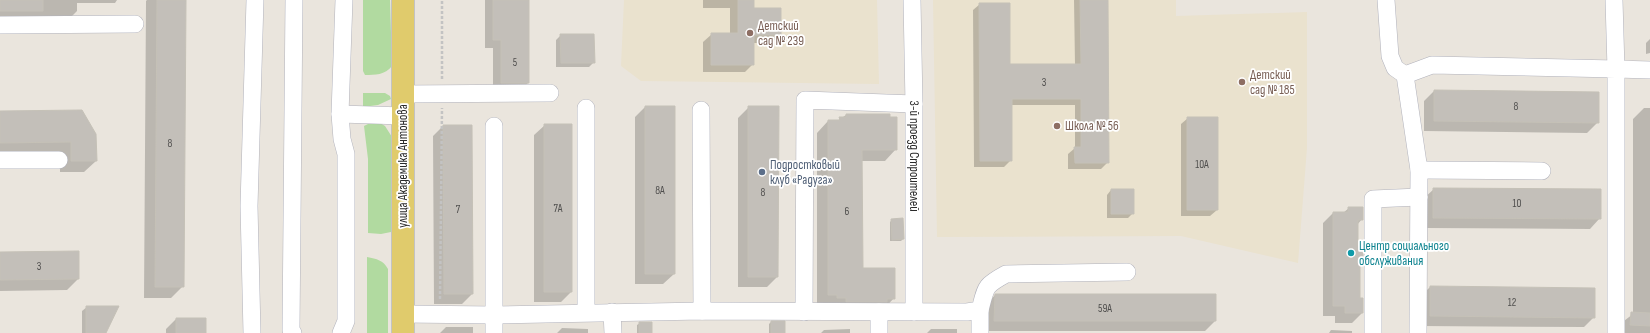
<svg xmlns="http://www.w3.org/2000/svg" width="1650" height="333" font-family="'Sofia Sans Condensed',sans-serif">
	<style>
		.education { fill: #eae2ce }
		.green { fill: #b1daa0 }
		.shadow { fill: #0003 }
		.building { fill: #c3bfb9; stroke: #c5c1b7 }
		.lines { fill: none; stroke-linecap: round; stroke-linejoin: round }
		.minor-casing { stroke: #b1b2bc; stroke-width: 18 }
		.major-casing { stroke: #c3c3c3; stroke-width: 24 }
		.path { stroke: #c3c3c3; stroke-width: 2.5; stroke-dasharray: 3 2; stroke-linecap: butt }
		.minor { stroke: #fff; stroke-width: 17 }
		.major { stroke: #e0cb6c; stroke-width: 22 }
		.education-dot { fill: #8d6e63; stroke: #fff; stroke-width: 1.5 }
		.service-dot { fill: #5c6f8a; stroke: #fff; stroke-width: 1.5 }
		.culture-dot { fill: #0f9aa8; stroke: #fff; stroke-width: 1.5 }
		.labels { text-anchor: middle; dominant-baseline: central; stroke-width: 3.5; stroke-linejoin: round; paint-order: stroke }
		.number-label { font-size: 11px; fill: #504f4e }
		.education-label { font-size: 13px; fill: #785e54; stroke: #fff; text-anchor: start }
		.street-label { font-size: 13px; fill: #2a2a2a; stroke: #fff }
		.service-label { font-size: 13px; fill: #4e5e75; stroke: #fff; text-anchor: start }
		.culture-label { font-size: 13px; fill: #0d838f; stroke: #fff; text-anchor: start }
	</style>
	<rect width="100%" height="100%" fill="#eae5dd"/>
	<path class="education" d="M624 0H877L879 84 641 81 621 66Z
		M933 0H1176V16L1307 12V148L1298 263 1181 236 937 237Z"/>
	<path class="green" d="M363 0H390L392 66C385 75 375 75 365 75L363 71Z
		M363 93H385L390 96 391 99 378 105 363 107Z
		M380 123 385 126 392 137 391 232 381 234 368 233V159L364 126 368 124Z
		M367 257C377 259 383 260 388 269V333H367Z"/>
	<path class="shadow" d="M0 0H117L115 3H77V11L67 21H0Z
		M147 0H185L183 286 171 298H144L146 1Z
		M485 0H528V83L520 91H493V48H485Z
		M703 0H753V9L780 35 771 43H753V64L745 72H703V42L712 34H730V8H703Z
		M1074 0H1107L1108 162 1101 169H1068V154L1075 148V105H1011V160L1004 167H974L973 10 980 4 1009 65H1075Z
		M561 35 594 62 589 67H556V40Z
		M1650 39V53L1646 54V43Z
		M1434 91 1598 122 1587 133 1424 131V101Z
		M645 107 674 274 663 284H635V117Z
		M749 107 777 277 767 287H738V118Z
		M1644 108H1650V333H1620V324L1633 314V119Z
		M82 111 96 161 84 172H60V153L0 154V112Z
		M846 115 896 149 885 161H861L862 269 894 298 883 310 817 306V133L828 121H837Z
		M1188 118 1217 210 1210 216H1181V124Z
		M545 125H571V292L561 302H534V135Z
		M443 126 472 294 462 304H434L433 136Z
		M1434 189 1600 218 1590 229 1424 228 1423 199Z
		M1111 190 1133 213 1128 218H1107V195Z
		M1349 208 1362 219 1357 225V247L1362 260 1359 263V299L1362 313 1352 323H1335V316H1323V223L1333 213H1343Z
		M892 220 903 239 901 241H890V222Z
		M0 253 78 279 67 290 0 291Z
		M1430 287 1594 317 1584 327 1420 326V297Z
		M995 295 1215 321 1205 331H984L985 306Z
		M87 307 105 333H82V311Z
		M176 319 205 333H166V329Z
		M771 322 784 333H769V324Z
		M640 323 651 333H637V325Z
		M446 327H473V333H440Z
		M562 328 588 329V333H557Z
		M850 329V333H821L824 330Z
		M931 329H957V333H927Z
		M1331 330 1352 331V333H1329Z"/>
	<path class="building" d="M0 0H43V11H0Z
		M157 0H186L184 287H155Z
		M493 0H529V83H501V40H493Z
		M738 0H754V8H781V35H754V65H711V33H738Z
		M1080 0H1108L1109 163H1075L1074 147H1081V99H1012V161H980L979 3H1010V64H1081Z
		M560 34H594L595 63H561Z
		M1434 90 1599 92V123L1434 121Z
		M645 106H675V274H645Z
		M748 106H779L778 277H748Z
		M82 110 96 134 97 161H71V142L0 143V111Z
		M846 114H890V117H897V150H862L863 268H895V299H887V302H846V298H837V295H828V120H840L839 117H846Z
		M1187 117H1218V210H1187Z
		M544 124H572V292H544Z
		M443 125H472L473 294H444Z
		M1433 188 1601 189V219L1433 218Z
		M1111 189H1134V214H1111Z
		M1348 207H1363V220H1358V246H1363V260H1360V298H1363V313H1345V306H1333V212H1348Z
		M903 218 904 239 892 240 891 219Z
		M79 251V279L0 280V252Z
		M1430 286 1595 288V318L1430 316Z
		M995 294H1216V321H994Z
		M86 306H119L106 333H86Z
		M1631 312 1650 313V326L1630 325Z
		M176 318H206V333H176Z
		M771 321H785V333H771Z
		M639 322H652V333H639Z"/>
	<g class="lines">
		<g class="minor-casing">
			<g id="minor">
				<path id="s1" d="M912 0 914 104V312"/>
				<path d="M1386 0 1390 56 1395 68 1405 75"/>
				<path d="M1614 0 1616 69 1650 70"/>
				<path d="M0 25 135 24"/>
				<path d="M403 94 550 93"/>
				<path d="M586 108V312"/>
				<path d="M701 110 702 311"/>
				<path d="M340 114 403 116"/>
				<path d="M0 160H59"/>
				<path d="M1419 170 1542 171"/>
				<path d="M980 310V333"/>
				<path d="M612 312 613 333"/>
				<path d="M804 312 805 100 914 104"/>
				<path d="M879 312V333"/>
				<path d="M403 314 494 315 702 311 967 312 980 310C986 287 984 286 1006 274L1127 272"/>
				<path d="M252 333 249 206 255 0"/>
				<path d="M293 333 291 330 294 0"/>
				<path d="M341 333 346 321V154L342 139 340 114 344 0"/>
				<path d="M494 333V126"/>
				<path d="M1373 333V199L1419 197"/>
				<path d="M1418 333 1419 170 1405 75 1432 65 1616 69V333"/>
			</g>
		</g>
		<g class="major-casing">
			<path id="major" d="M403 333V0"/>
		</g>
		<path class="path" d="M442 79V0
			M440 299 442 108"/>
		<use href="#minor" class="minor"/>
		<use href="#major" class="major"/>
	</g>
	<g class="education-dot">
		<circle cx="750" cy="33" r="4"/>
		<circle cx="1242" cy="82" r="4"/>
		<circle cx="1057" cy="126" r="4"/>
	</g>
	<circle class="service-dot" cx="762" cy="172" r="4"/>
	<circle class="culture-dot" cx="1351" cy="253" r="4"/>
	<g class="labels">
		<g class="number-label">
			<text x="515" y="62">5</text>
			<text x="1044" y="82">3</text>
			<text x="1516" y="106">8</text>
			<text x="170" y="143">8</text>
			<text x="1202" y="164">10А</text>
			<text x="660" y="190">8А</text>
			<text x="763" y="192">8</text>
			<text x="1517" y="203">10</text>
			<text x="558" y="208">7А</text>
			<text x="458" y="209">7</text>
			<text x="847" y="211">6</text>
			<text x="39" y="266">3</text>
			<text x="1512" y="302">12</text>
			<text x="1105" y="308">59А</text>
		</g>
		<g class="education-label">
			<text x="758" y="26">Детский<tspan x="758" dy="15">сад № 239</tspan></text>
			<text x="1250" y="75">Детский<tspan x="1250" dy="15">сад № 185</tspan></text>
			<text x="1065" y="126">Школа № 56</text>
		</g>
		<g class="street-label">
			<text stroke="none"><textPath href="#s1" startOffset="156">3-й проезд Строителей</textPath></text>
			<text transform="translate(403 166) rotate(-90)">улица Академика Антонова</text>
		</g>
		<g class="service-label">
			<text x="770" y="165">Подростковый<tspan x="770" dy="15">клуб «Радуга»</tspan></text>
		</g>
		<g class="culture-label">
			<text x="1359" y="246">Центр социального<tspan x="1359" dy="15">обслуживания</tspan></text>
		</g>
	</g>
</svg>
